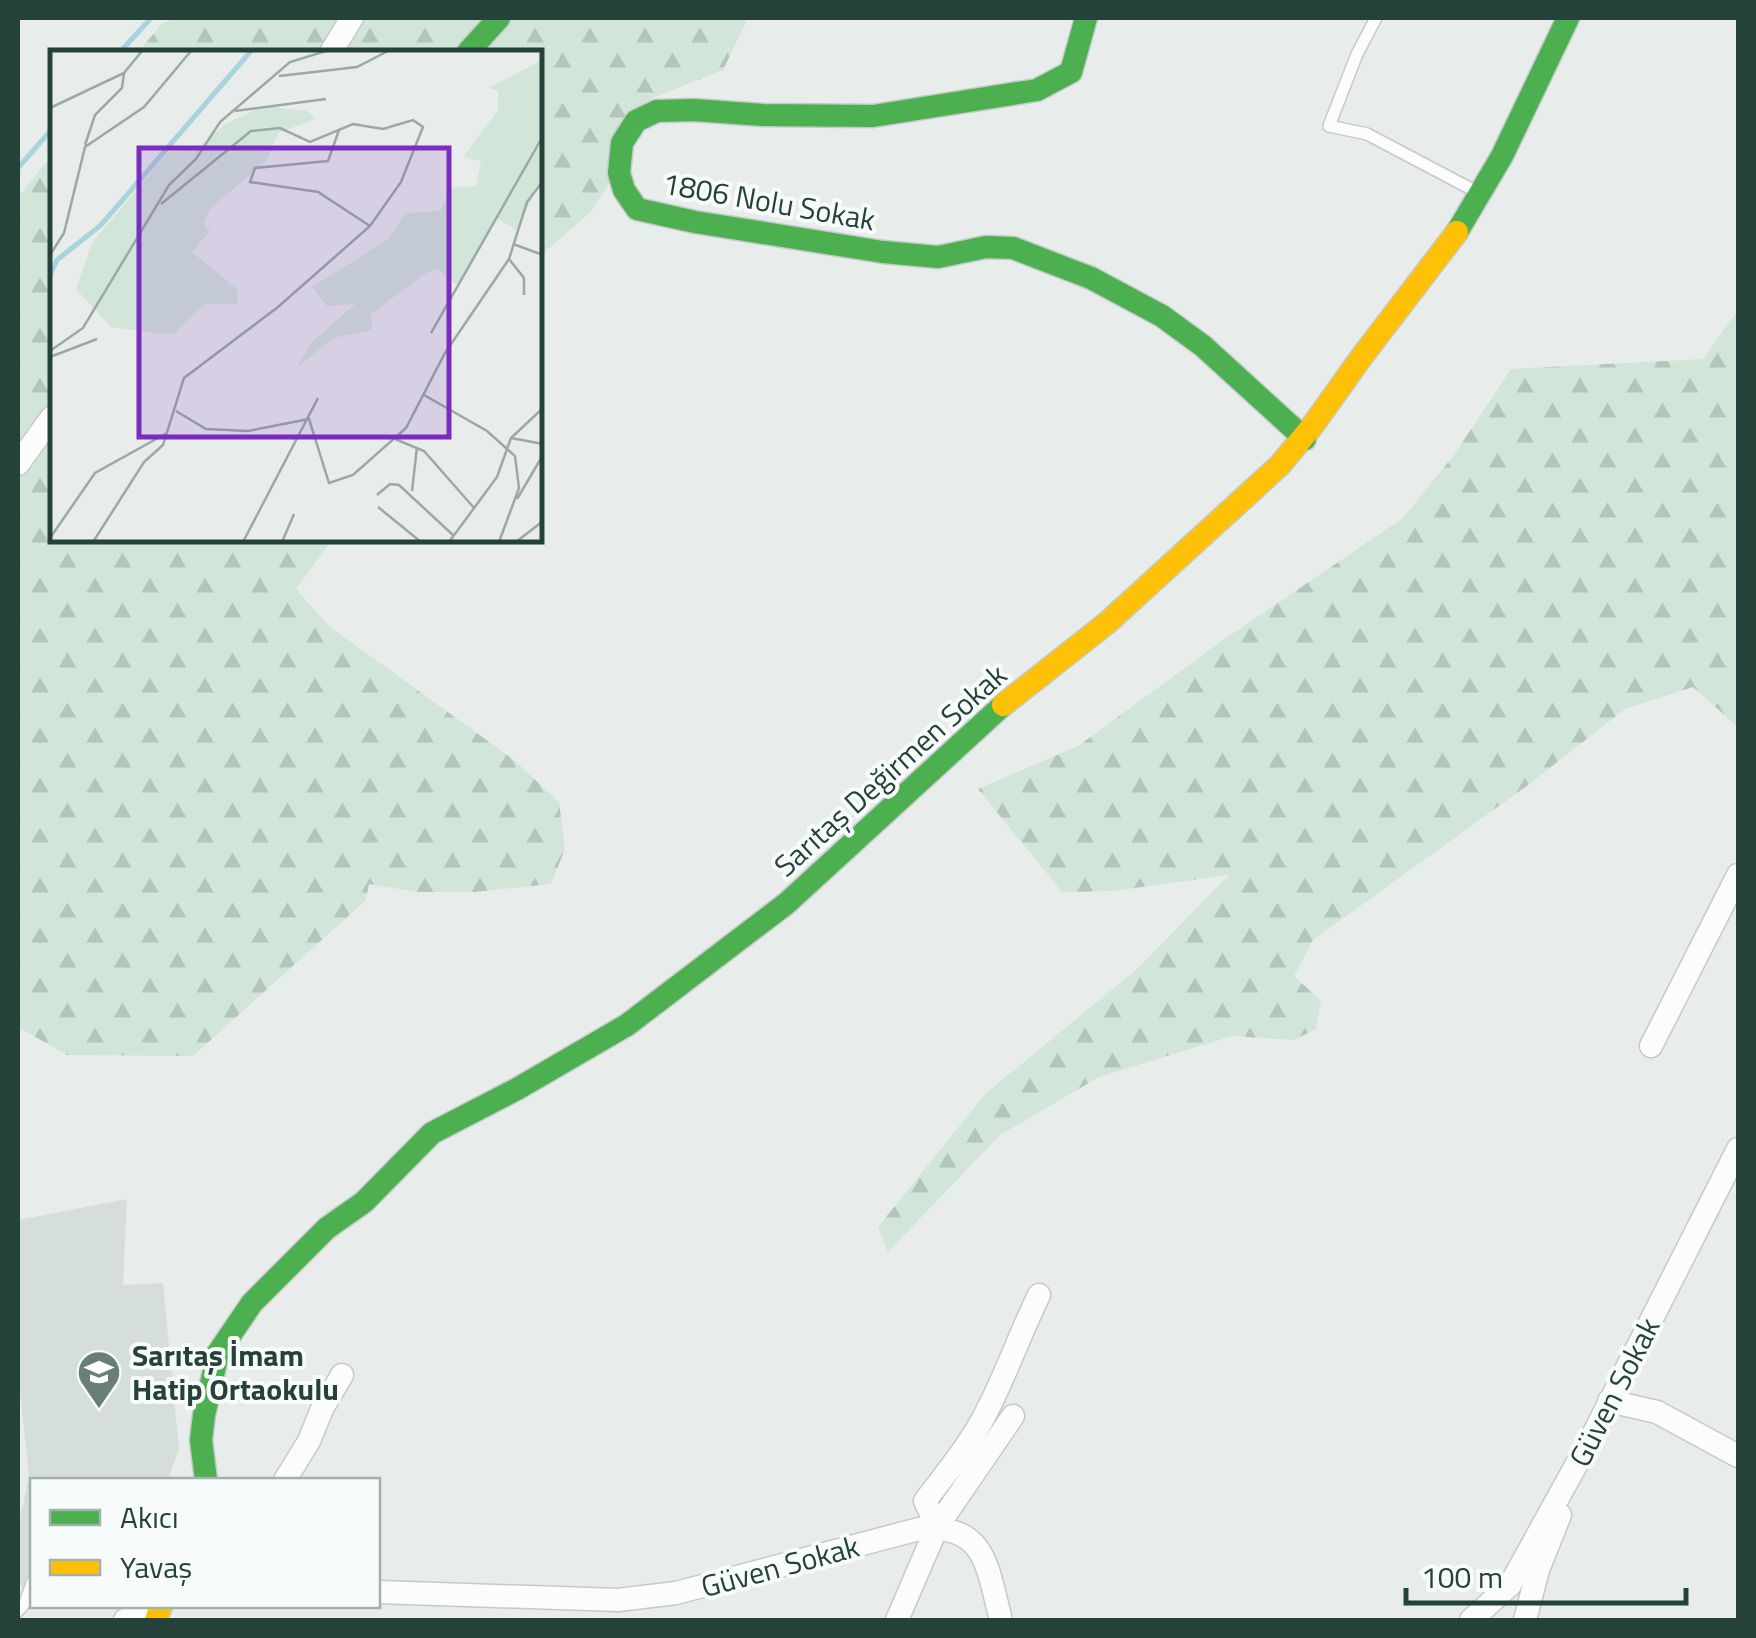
<svg xmlns="http://www.w3.org/2000/svg" width="1756" height="1638" font-family="'Titillium Web',sans-serif">
	<style>
		.built { fill: #d6dedb }
		.forest { fill: url(#forest-firs) }
		.lines { fill: none; stroke-linecap: round; stroke-linejoin: round }
		.stream { stroke: #a9d4db; stroke-width: 5 }
		.lane-casing { stroke: #c5cac8; stroke-width: 14 }
		.street-casing { stroke: #c5cac8; stroke-width: 25 }
		.fast-casing { stroke: #c3cbc8; stroke-width: 25 }
		.slow-casing { stroke: #c3cbc8; stroke-width: 25 }
		.lane { stroke: #fcfcfc; stroke-width: 11 }
		.street { stroke: #fcfcfc; stroke-width: 22 }
		.fast { stroke: #4caf50; stroke-width: 22 }
		.slow { stroke: #ffc107; stroke-width: 22 }
		.labels { text-anchor: middle; dominant-baseline: central; stroke-width: 8; stroke-linejoin: round; paint-order: stroke }
		.street-label { font-size: 30px; fill: #24423a; stroke: #f7fbf9 }
		.poi-label { font-size: 30px; font-weight: bold; fill: #24423a; stroke: #f7fbf9; text-anchor: start }
		.inset-river { fill: none; stroke: #a9d4db; stroke-width: 5 }
		.inset-road { fill: none; stroke: #9aa9a4; stroke-width: 2.5 }
		.view { fill: #7b2cbf; fill-opacity: 0.15; stroke: #7b2cbf; stroke-width: 5 }
		.inset-edge { fill: none; stroke: #24423a; stroke-width: 5 }
	</style>
	<defs>
		<pattern id="forest-firs" width="22" height="20" patternUnits="userSpaceOnUse" patternTransform="scale(2.5)"><rect width="22" height="20" fill="#d1e6d8"/><path d="M5 1l3.5 6h-7zM16 11l3.5 6h-7z" fill="#b3c6ba"/></pattern>
	</defs>
	<rect width="100%" height="100%" fill="#e8edeb"/>
	<path class="built" d="M127 1199 123 1285 163 1283 179 1449 168 1480H32V1589L18 1586V1527L29 1477 18 1371V1220Z"/>
	<path class="forest" d="M174 18H748L723 70 652 98 623 160 592 211 540 256V52H138L161 25Z
		M52 155V540H332L296 589 329 626 514 760 559 802 565 849 551 884 474 892H418L369 884 366 900 193 1056 67 1055 18 1027V197Z
		M1738 310V727L1693 687 1625 709 1528 785 1313 940 1294 976 1321 1001 1316 1029 1294 1040 1232 1036 1099 1077 1000 1135 888 1252 878 1227 985 1094 1137 969 1229 875 1113 891 1062 892 978 789 1078 746 1223 640 1403 518 1454 455 1511 369 1703 359Z"/>
	<g class="lines">
		<path class="stream" d="M120 52 151 18
			M18 168 52 129"/>
		<g class="lane-casing">
			<path id="lane" d="M1376 18 1357 54 1329 126 1367 134 1477 192
				M18 1611 25 1603 32 1583"/>
		</g>
		<g class="street-casing">
			<path id="street" d="M331 52 352 18
				M18 464 52 417
				M1651 1046 1738 875
				M1609 1401 1657 1412 1738 1456
				M285 1480 309 1441 322 1409 342 1375
				M937 1527 925 1501C944 1476 964 1452 980 1424 1003 1383 1018 1338 1039 1295
				M378 1592 618 1600 676 1593 919 1529C987 1523 987 1568 1001 1620
				M125 1620 158 1613
				M897 1620 937 1527 1013 1416
				M1471 1620 1510 1585 1596 1429 1738 1149
				M1525 1620 1538 1570 1560 1515"/>
		</g>
		<g class="fast-casing">
			<path id="fast" d="M1086 18 1071 72 1037 90 873 116 763 115 694 110 657 111 636 121 622 143 619 173 624 190 637 209 695 222 883 252 938 257 986 247 1013 248 1091 278 1162 316 1203 346 1305 439
				M468 52 499 18
				M1457 232 1502 156 1568 18
				M206 1480 201 1440 204 1415 218 1353 252 1303 327 1228 364 1202 432 1133 517 1089 627 1025 787 903 1003 705"/>
		</g>
		<g class="slow-casing">
			<path id="slow" d="M1003 705 1107 623 1280 465 1313 425 1363 355 1457 232
				M156 1620 161 1606"/>
		</g>
		<use href="#lane" class="lane"/>
		<use href="#street" class="street"/>
		<use href="#fast" class="fast"/>
		<use href="#slow" class="slow"/>
	</g>
	<defs>
		<g id="school-pin" transform="scale(2.25)"><path d="M0 17L-7.5 6A9.5 9.5 0 1 1 7.5 6Z" fill="#697e78" stroke="#f7fbf9"/><path d="M0-5L7-2L0 1L-7-2ZM-4 1L0 2.5L4 1V4Q0 6-4 4Z" fill="#fff"/></g>
	</defs>
	<g fill-rule="evenodd">
		<use href="#school-pin" x="99" y="1372"/>
	</g>
	<g class="labels">
		<g class="street-label">
			<text transform="translate(769 201) rotate(10)">1806 Nolu Sokak</text>
			<text transform="translate(890 770) rotate(-42)">Sarıtaş Değirmen Sokak</text>
			<text transform="translate(1614 1392) rotate(-63)">Güven Sokak</text>
			<text transform="translate(780 1566) rotate(-15)">Güven Sokak</text>
		</g>
		<g class="poi-label">
			<text x="132" y="1355">Sarıtaş İmam<tspan x="132" dy="34">Hatip Ortaokulu</tspan></text>
		</g>
	</g>
	<g transform="translate(50 50)">
		<rect width="492" height="492" fill="#e8edeb"/>
		<path d="M492 10V130L466 180 447 168 407 236 388 219 376 223 321 264 322 280 283 288 246 319 263 291 305 254 277 256 262 237 337 190 356 163 390 161 400 138 426 136 431 111 413 107 448 60V41L439 38ZM214 56 257 61 266 69 228 83 217 110 159 160 154 175 160 181 142 202 188 240 187 254H155L123 285 61 277 26 239 42 193 118 102 145 100 177 73Z" fill="#d1e6d8"/>
		<path class="inset-river" d="M0 225 7 210 51 175 201 1"/>
		<path class="inset-road" d="M229 26 307 17 338 1M0 58 74 23 92 1M185 61 276 49M289 80 278 111 205 118 200 132 268 142 320 176M35 95 45 65 72 38 74 23M463 194 493 205M0 205 14 183 35 97 94 57 141 1M459 209 474 228V245M381 283 493 86M0 301 33 278 119 135 146 109 170 72 240 12 276 1M0 307 47 289M374 345 437 381 465 406 469 438 449 492M126 361 156 379 198 381 259 369 279 433 303 425 356 378 395 303 459 209 477 152 493 131M461 388 493 394M345 389 374 401 425 459M362 441 367 397M327 445 340 434 349 435 404 486M467 449 493 405M328 457 371 492M0 488 45 423 117 383M43 492 94 412 113 395 134 328 228 257 320 176 351 132 373 77 363 70 333 79 303 74 260 92 230 78 201 81 111 154M193 492 268 348M232 492 244 464M399 492 447 427 461 388 493 358M466 492 493 471"/>
		<path class="view" d="M89 98H399V387H89Z"/>
		<rect width="492" height="492" class="inset-edge"/>
	</g>
	<rect width="1756" height="1638" fill="none" stroke="#24423a" stroke-width="40"/>
	<rect x="30" y="1478" width="350" height="130" fill="#f7fbf9" stroke="#a3b1ad" stroke-width="2.5"/>
	<rect x="50" y="1510" width="50" height="15" fill="#4caf50" stroke="#a3b1ad" stroke-width="2.5"/>
	<text x="120" y="1528" font-size="30" fill="#24423a">Akıcı</text>
	<rect x="50" y="1560" width="50" height="15" fill="#ffc107" stroke="#a3b1ad" stroke-width="2.5"/>
	<text x="120" y="1578" font-size="30" fill="#24423a">Yavaş</text>
	<path d="M1406 1588v15h280v-15" fill="none" stroke="#24423a" stroke-width="5"/>
	<text x="1421" y="1588" font-size="30" fill="#24423a" stroke="#f7fbf9" stroke-width="8" paint-order="stroke">100 m</text>
</svg>
